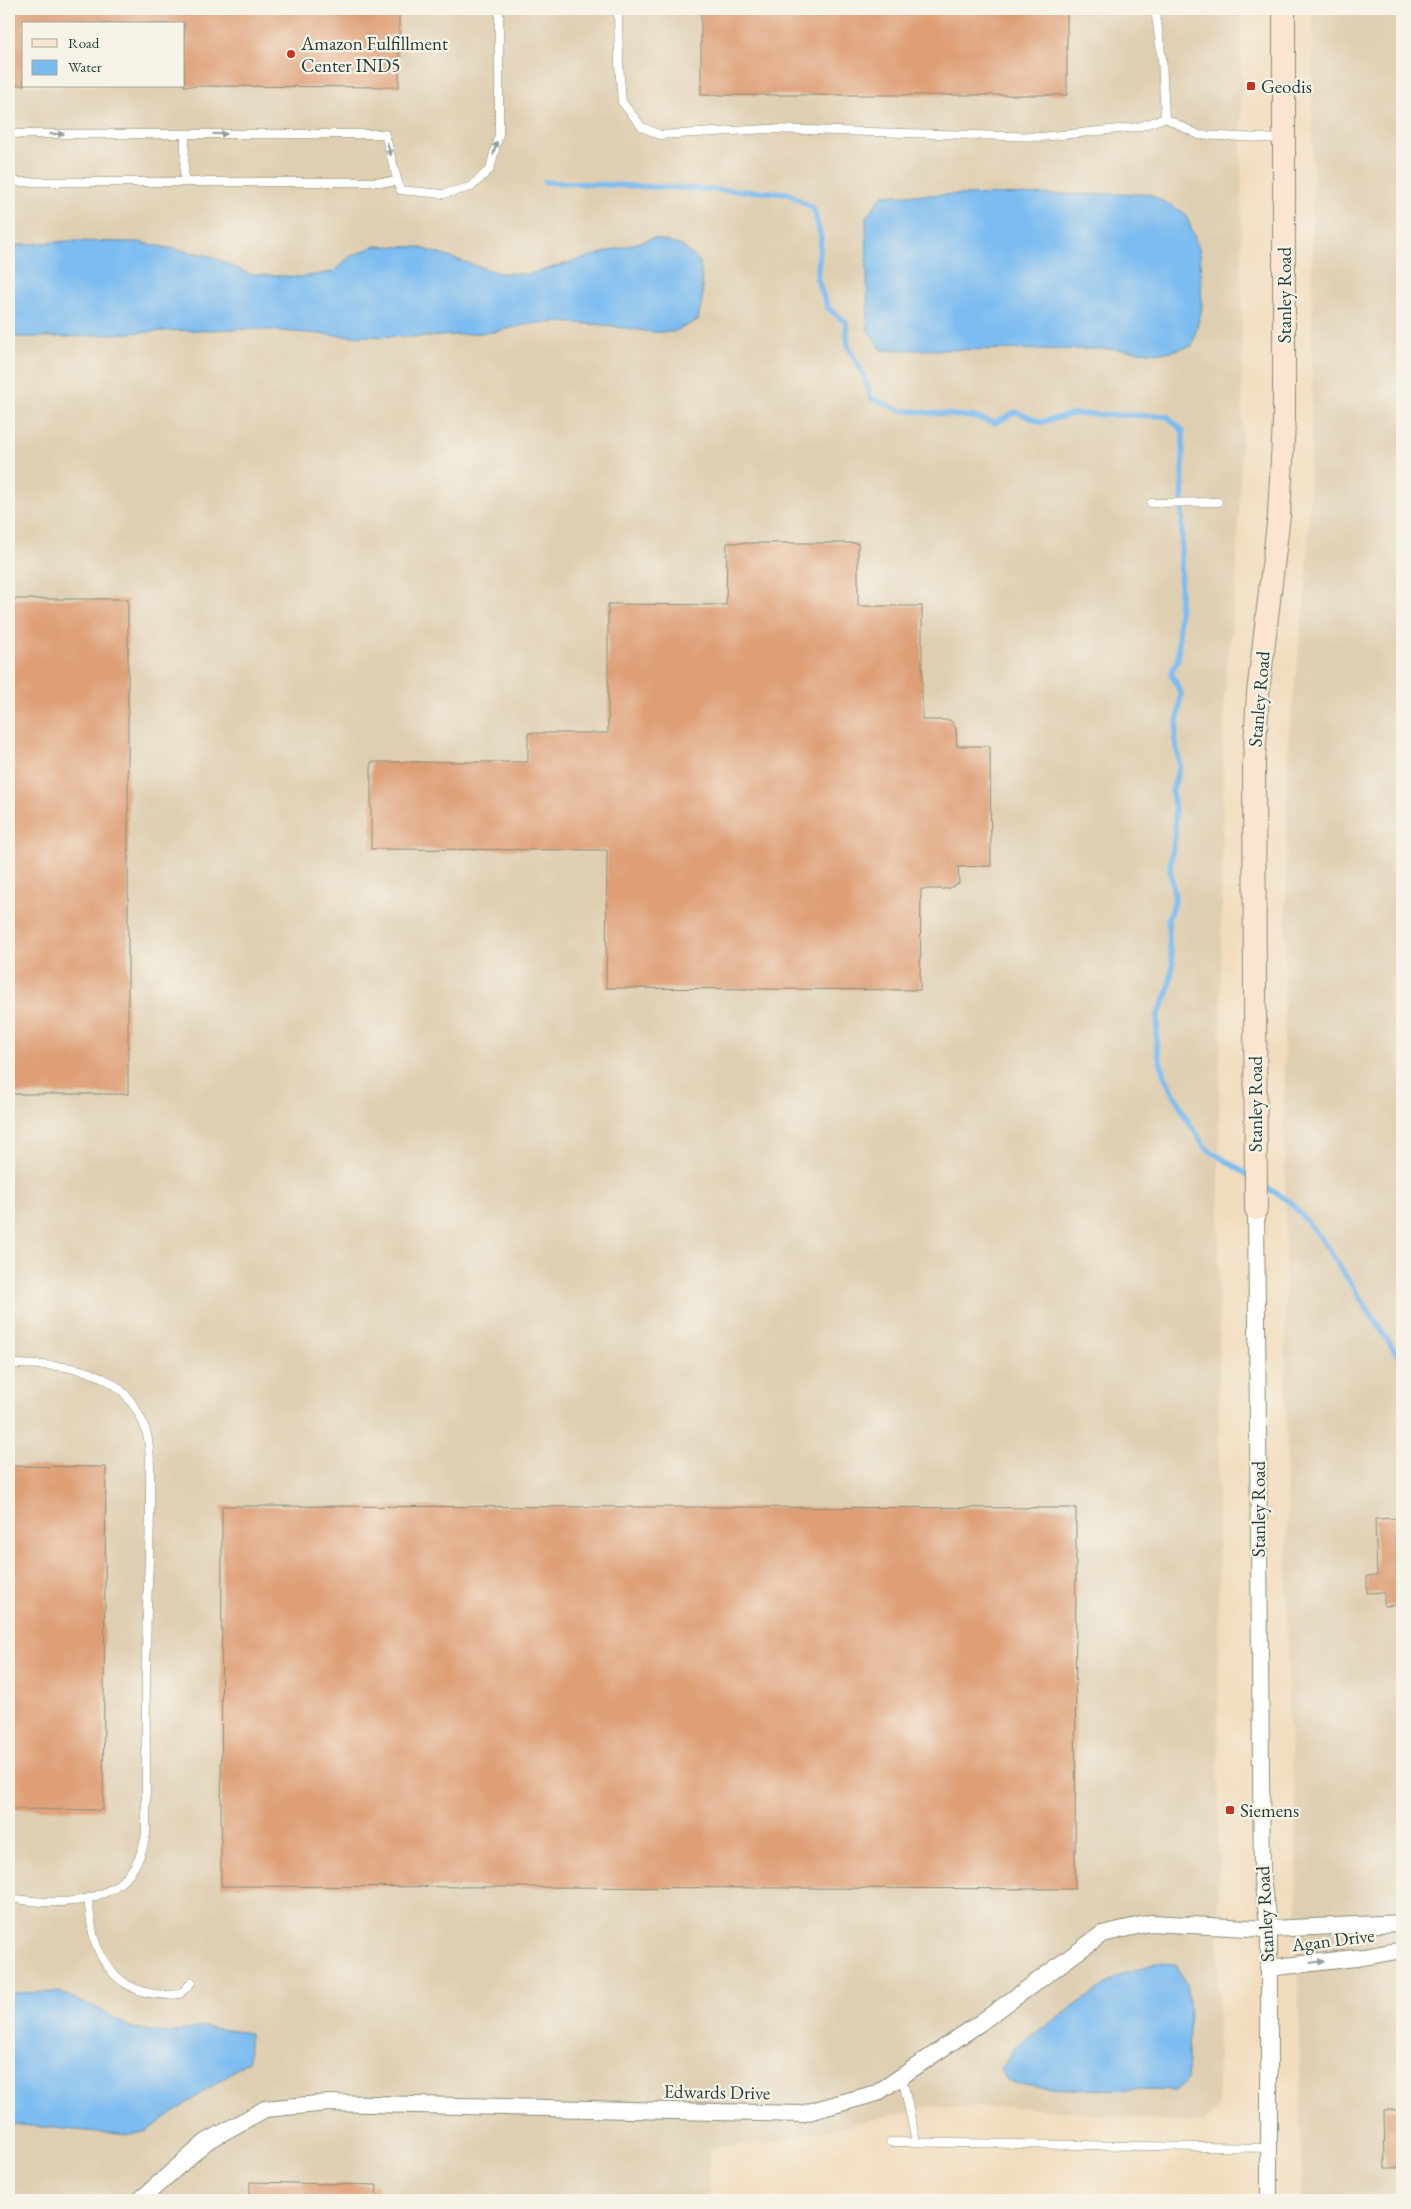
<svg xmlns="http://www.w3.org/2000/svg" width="1411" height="2209" font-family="'EB Garamond',serif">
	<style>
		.built { fill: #dfcfb2; fill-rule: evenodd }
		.water { fill: #7bbcf0; stroke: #4d7c92 }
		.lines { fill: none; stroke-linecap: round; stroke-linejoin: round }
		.stream { stroke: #7bbcf0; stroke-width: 5.5 }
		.building { fill: #de9f76 }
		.lane-casing { stroke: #888d78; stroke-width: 9 }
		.street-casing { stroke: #888d78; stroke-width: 18 }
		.secondary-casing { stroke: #888d78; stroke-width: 24 }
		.lane { stroke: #fff; stroke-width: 8 }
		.street { stroke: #fff; stroke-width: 16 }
		.secondary { stroke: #fce5d0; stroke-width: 22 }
		.oneway { fill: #8f9e9a }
		.poi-dot { fill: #c8321e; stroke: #f7f3e8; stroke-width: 2 }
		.labels { text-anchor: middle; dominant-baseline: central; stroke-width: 4.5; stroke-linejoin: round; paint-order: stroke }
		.poi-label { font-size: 19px; fill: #1f3d34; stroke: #f7f3e8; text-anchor: start }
		.street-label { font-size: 19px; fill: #1f3d34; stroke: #f7f3e8 }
	</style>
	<rect width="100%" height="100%" fill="#f7f3e8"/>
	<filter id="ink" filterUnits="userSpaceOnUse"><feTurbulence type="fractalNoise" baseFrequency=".02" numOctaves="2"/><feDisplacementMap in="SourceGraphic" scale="10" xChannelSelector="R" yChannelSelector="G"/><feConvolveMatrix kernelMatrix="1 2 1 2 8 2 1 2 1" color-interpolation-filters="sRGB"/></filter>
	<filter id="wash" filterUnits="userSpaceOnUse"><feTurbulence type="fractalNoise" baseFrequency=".0096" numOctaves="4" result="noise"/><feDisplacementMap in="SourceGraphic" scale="20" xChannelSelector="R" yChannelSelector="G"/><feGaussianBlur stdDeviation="1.12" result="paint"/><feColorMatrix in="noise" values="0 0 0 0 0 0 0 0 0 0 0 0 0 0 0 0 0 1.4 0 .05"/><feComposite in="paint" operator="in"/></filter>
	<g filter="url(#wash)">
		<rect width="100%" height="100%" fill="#f1ddbd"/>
		<path class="built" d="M9 9H1241L1242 431 1236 587 1224 698 1219 1159 1218 2107 1204 2124 1015 2107H929L778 2141 710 2148 708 2200H9ZM24 24H184V86H24Z
			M1313 9H1402V2200H1302L1295 1795 1288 1710 1284 1020 1288 744 1307 576 1312 398Z"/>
		<path class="water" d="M1149 194 1185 213 1200 251 1202 308 1192 346 1162 353 1115 349 882 350 868 331 866 217 883 195Z
			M654 238 682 246 700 262 703 295 698 320 673 332H651L605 325 559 322 529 324 494 332 426 337 346 336 254 329 162 331 66 337H9V246L69 241 138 242 210 256 250 274 300 277 333 272 349 257 375 246 418 247 499 273 530 274Z
			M1157 1963 1175 1964 1186 1983 1190 2009 1187 2080 1176 2090C1120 2087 1064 2094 1008 2082L1000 2069 1016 2046 1122 1974Z
			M59 1992 97 2008 132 2028 166 2033 205 2027 250 2033 248 2061 147 2131 131 2135 9 2124V1993Z"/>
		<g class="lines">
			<path class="stream" d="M545 182 788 193 814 209 821 238 817 279 828 308 846 322 848 346 864 376 871 398 901 410 973 417 995 423 1016 412 1041 422 1073 414 1167 416 1183 431 1182 529 1178 659 1171 673 1181 694 1175 740 1180 765 1172 792 1175 810V835L1170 867 1175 900 1168 919 1169 944 1173 965 1168 992 1158 1015 1156 1045 1164 1075 1189 1123 1206 1148 1251 1177
				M1261 1184 1290 1202 1321 1238 1402 1362"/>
		</g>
		<g id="blocks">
			<path class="building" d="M9 9H399V87L184 86V24H24V85H9Z
				M701 9H1067V95H701Z
				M727 543H858V606H922V720H950L956 728 957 746H990L991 866 958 867 959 883 948 889H921L920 990 606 988 607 850 371 849V762H528V733H608V604L726 605Z
				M9 599H128V1094H9Z
				M9 1466 106 1467 103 1810 9 1809Z
				M222 1506 1076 1508 1075 1889 221 1886Z
				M1402 1518V1605L1384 1606V1592L1367 1593V1576L1377 1575 1375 1519Z
				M1384 2110H1402V2168H1385Z
				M250 2182 377 2185 376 2200H250Z"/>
		</g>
	</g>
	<g filter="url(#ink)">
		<use href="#blocks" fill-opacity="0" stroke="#888d78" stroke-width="1"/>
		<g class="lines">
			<g class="lane-casing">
				<path id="lane" d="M618 9 619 64 622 102 642 127 660 135 769 129 1041 137 1138 127 1165 118
					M1155 9 1162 59 1165 118
					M1165 118 1199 135 1281 139
					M9 134H385L400 190 443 194 471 187 490 169 499 134V9
					M184 181 185 134
					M9 182H398
					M1151 503 1218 502
					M9 1364C47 1365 94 1363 124 1393 134 1404 146 1424 148 1440 151 1457 150 1475 150 1493 150 1531 149 1569 147 1607 145 1682 146 1758 146 1834 134 1905 68 1908 9 1898
					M88 1899C90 1912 91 1928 95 1941 108 1981 139 1999 180 1994L192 1982
					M902 2076 916 2142
					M890 2142 1269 2148"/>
			</g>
			<g class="street-casing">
				<path id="street" d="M1256 1209 1262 1879 1269 1929V2200
					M1268 1968 1364 1957 1402 1950
					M140 2200 206 2142 265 2109 328 2103 801 2114 877 2093 980 2023 1102 1934 1150 1923 1269 1929 1402 1923"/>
			</g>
			<g class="secondary-casing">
				<path id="secondary" d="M1256 1209 1254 763 1258 693 1279 515 1284 422V9"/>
			</g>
			<use href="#lane" class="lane"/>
			<use href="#street" class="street"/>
			<use href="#secondary" class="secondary"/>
		</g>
		<defs><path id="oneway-solid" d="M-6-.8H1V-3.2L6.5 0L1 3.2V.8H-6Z" transform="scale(1.25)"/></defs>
		<g class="oneway">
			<use href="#oneway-solid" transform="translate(57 134)"/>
			<use href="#oneway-solid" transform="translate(220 134)"/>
			<use href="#oneway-solid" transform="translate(495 148) rotate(-75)"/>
			<use href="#oneway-solid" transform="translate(389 149) rotate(74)"/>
			<use href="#oneway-solid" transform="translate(1317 1962) rotate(-7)"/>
		</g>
	</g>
	<g class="poi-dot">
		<circle cx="291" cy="54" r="5"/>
		<rect x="1246" y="81" width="10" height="10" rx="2.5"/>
		<rect x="1225" y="1805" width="10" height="10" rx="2.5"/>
	</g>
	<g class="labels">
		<g class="poi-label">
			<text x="301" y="43">Amazon Fulfillment<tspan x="301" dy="22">Center IND5</tspan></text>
			<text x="1261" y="86">Geodis</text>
			<text x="1240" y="1810">Siemens</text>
		</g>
		<g class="street-label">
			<text transform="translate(1284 295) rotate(-90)">Stanley Road</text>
			<text transform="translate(1259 699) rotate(-85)">Stanley Road</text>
			<text transform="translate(1255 1104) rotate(-90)">Stanley Road</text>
			<text transform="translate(1258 1509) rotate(-90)">Stanley Road</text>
			<text transform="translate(1265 1914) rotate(-93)">Stanley Road</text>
			<text transform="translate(1333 1940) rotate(-7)">Agan Drive</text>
			<text transform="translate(717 2092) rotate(1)">Edwards Drive</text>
		</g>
	</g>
	<rect width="1411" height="2209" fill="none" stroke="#f7f3e8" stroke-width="30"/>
	<rect x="22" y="22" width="162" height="65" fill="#f7f3e8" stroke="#a1aaa0"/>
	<rect x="32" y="39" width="25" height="8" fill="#fce5d0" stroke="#a1aaa0"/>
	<text x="68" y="48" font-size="15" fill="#1f3d34">Road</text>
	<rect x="32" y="60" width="25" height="15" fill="#7bbcf0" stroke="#a1aaa0"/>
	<text x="68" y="72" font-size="15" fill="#1f3d34">Water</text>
</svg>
